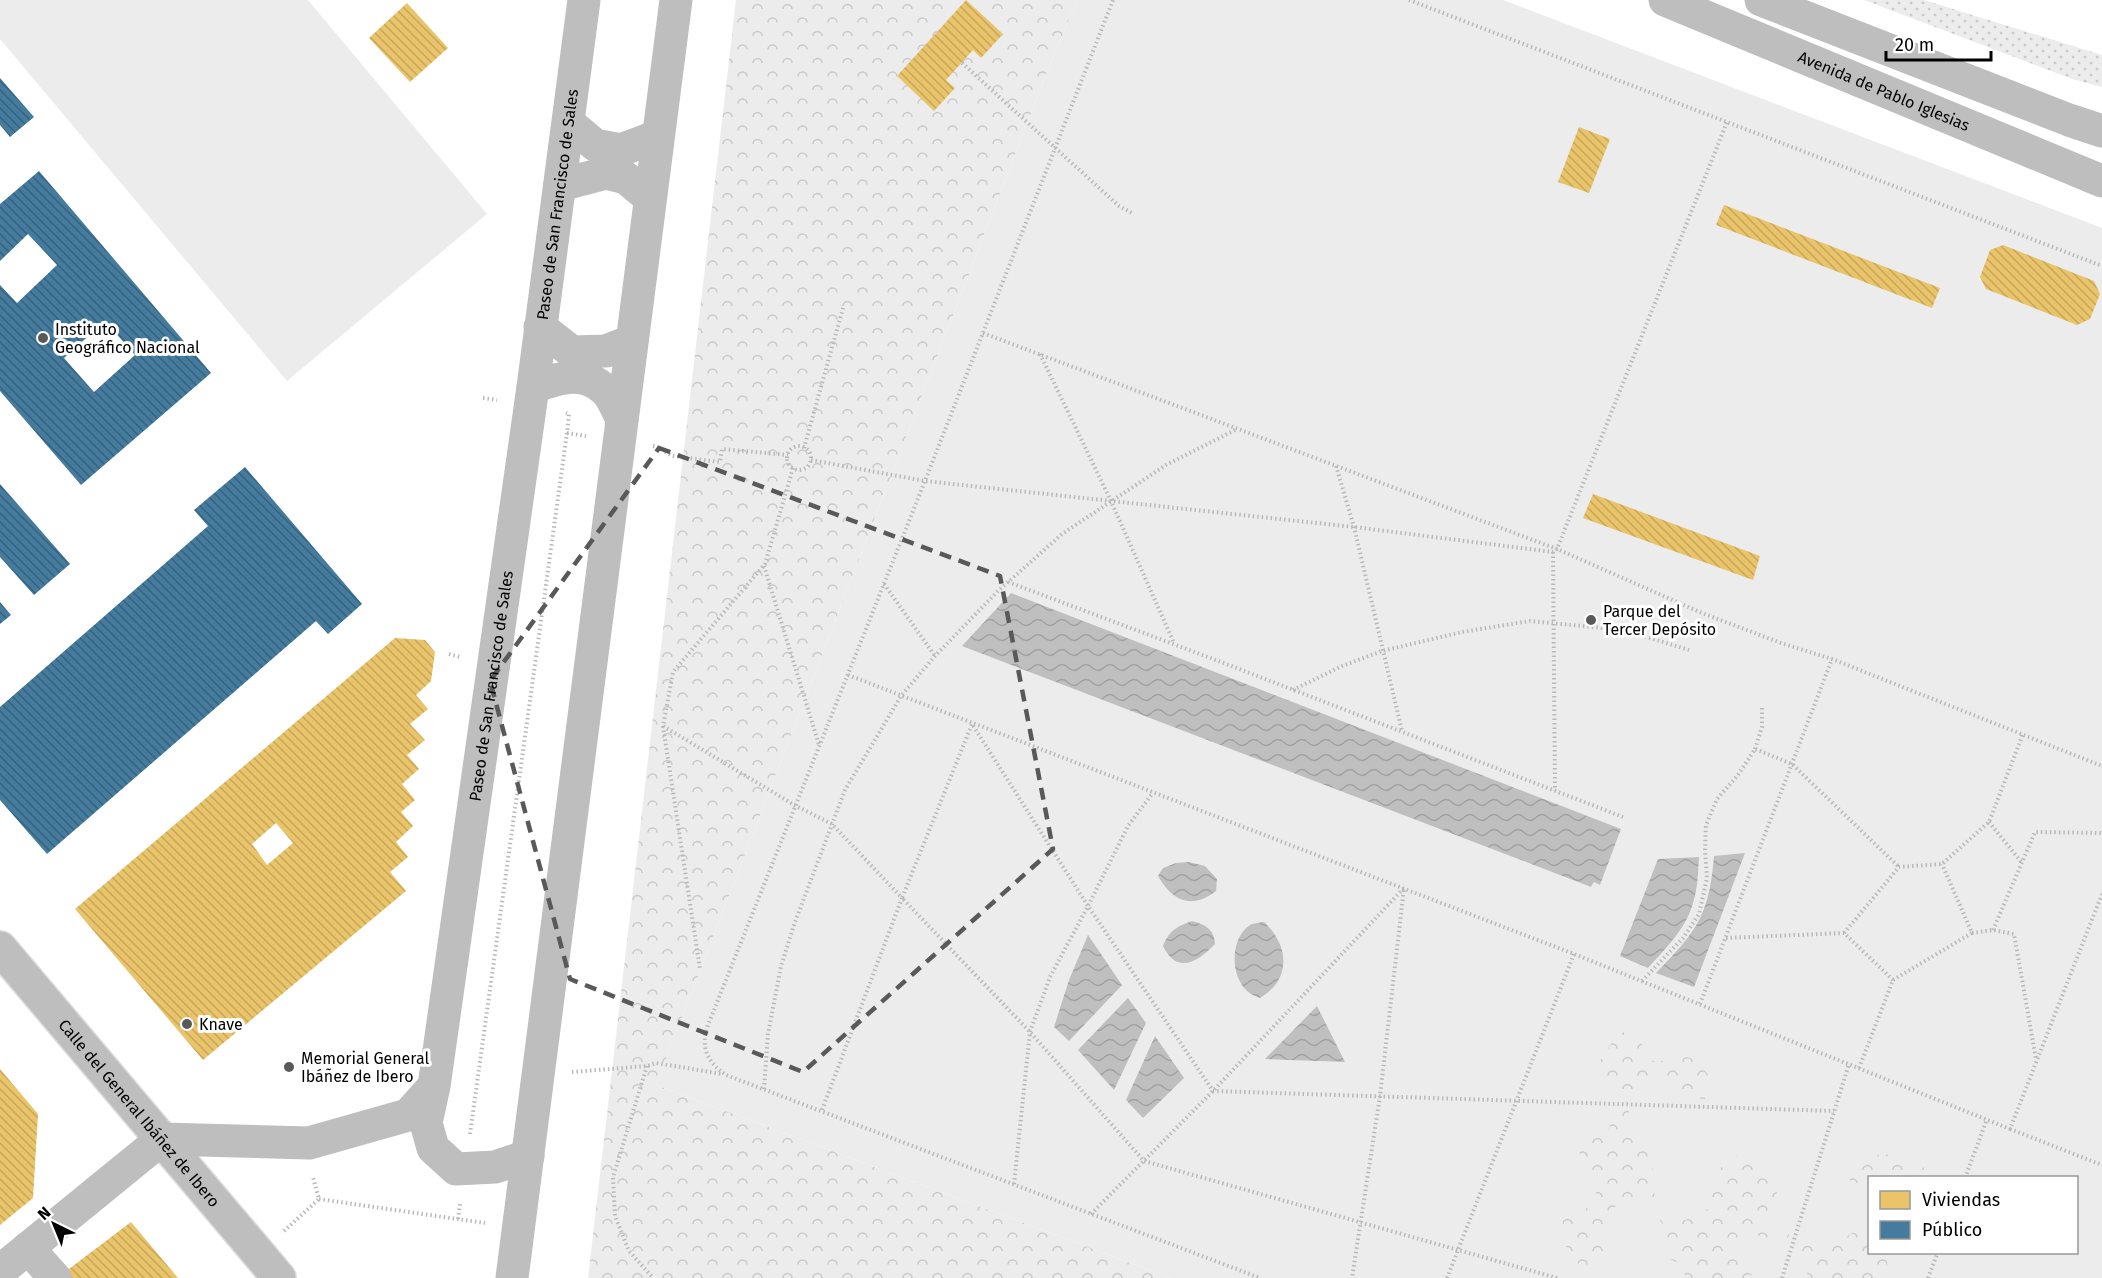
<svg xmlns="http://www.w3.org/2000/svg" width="2102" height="1278" font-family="'Fira Sans',sans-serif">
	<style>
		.grass { fill: #ececec; fill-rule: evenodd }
		.park { fill: url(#park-crowns) }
		.garden { fill: url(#garden-dots) }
		.water { fill: url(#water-waves) }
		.homes { fill: url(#homes-back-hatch); fill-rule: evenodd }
		.public { fill: url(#public-back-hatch); fill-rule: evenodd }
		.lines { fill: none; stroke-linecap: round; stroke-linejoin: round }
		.major-casing { stroke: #dbdbdb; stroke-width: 36 }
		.path { stroke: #b9b9b9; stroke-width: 4; stroke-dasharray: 1.5 3; stroke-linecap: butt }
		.minor { stroke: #bebebe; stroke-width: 33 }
		.major { stroke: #bebebe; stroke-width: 33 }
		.marked { fill: none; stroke: #595959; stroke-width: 4.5; stroke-dasharray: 12 8; stroke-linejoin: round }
		.poi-dot { fill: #595959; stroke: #fff; stroke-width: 2 }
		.labels { text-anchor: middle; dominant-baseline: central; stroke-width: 6; stroke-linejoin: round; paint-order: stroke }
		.street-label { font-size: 16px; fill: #000; stroke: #fff }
		.poi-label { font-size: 16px; fill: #000; stroke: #fff; text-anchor: start }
	</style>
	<defs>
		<pattern id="park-crowns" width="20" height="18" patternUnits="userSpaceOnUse" patternTransform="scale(1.5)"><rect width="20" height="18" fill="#ececec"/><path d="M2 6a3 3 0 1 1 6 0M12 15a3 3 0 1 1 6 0" fill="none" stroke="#c9c9c9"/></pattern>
		<pattern id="garden-dots" width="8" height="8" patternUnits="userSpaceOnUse" patternTransform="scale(1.5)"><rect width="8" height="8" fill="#ececec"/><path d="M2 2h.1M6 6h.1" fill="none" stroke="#c9c9c9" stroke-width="1.8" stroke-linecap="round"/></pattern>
		<pattern id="water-waves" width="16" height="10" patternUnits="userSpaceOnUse" patternTransform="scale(1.5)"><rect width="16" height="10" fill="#bfbfbf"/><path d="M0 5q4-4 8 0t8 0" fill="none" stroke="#a2a2a2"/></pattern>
		<pattern id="homes-back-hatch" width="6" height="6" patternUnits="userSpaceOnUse" patternTransform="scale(1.5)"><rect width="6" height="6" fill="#e9c46a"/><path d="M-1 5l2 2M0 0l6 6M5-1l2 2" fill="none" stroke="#c6a75a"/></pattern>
		<pattern id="public-back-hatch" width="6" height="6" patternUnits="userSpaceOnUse" patternTransform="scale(1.5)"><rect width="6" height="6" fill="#457b9d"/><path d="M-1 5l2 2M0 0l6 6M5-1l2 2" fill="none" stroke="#37627e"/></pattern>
	</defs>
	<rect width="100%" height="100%" fill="#fff"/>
	<path class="grass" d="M0 0H308L487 214 287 381 0 39Z
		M1077 0H1503L2102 228V1278H1171L656 1085 1045 77ZM963 646 1621 829 1600 884 1594 882 1591 887ZM1870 1178H2076V1252H1870Z"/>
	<path class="park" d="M736 0H1077L1045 77 656 1085 1171 1278H588Z
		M1623 1032 1642 1044 1651 1061H1666L1683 1056 1699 1061 1710 1078 1705 1099 1676 1097 1665 1083 1651 1078 1628 1096 1614 1090 1600 1061 1610 1045Z
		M1628 1110 1653 1164 1652 1185 1656 1199 1670 1213 1686 1220 1711 1207 1710 1187 1725 1161 1740 1155 1758 1158 1772 1171 1777 1191 1774 1207 1767 1224 1789 1234 1786 1247 1754 1234 1736 1238 1731 1250 1749 1257 1758 1271 1747 1278H1685L1684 1265 1669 1259C1671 1237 1663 1217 1644 1204 1639 1201 1630 1201 1624 1200L1607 1213 1603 1228 1605 1245 1598 1268 1585 1270C1566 1252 1562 1244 1563 1217L1595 1205 1596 1190 1581 1169 1579 1149 1587 1136 1608 1131 1614 1111Z
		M1894 1154 1916 1160 1933 1177 1870 1178 1869 1186 1850 1181 1847 1165 1862 1156Z
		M1869 1231 1870 1252 1888 1253 1887 1270 1890 1278H1806L1811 1257 1796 1251 1803 1235 1839 1242 1852 1233Z"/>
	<path class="garden" d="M1864 0H1924L2102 55V87L2072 79Z"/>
	<path class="water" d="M1011 593 1621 829 1600 885 1594 882 1591 887 962 646Z
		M1745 853 1694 987 1656 973C1697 931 1709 916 1714 856Z
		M1699 857C1698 872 1698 888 1693 903 1686 929 1665 949 1648 968L1620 956 1658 859Z
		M1189 862 1205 866 1217 879 1216 891C1192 910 1172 901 1158 876L1163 868 1176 863Z
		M1192 921C1206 925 1214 929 1215 944 1198 962 1177 975 1163 946 1169 931 1177 926 1192 921Z
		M1264 922C1289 945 1292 979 1260 998 1255 996 1250 994 1247 991 1230 976 1230 938 1250 925 1253 923 1259 923 1264 922Z
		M1088 935 1122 985 1069 1041 1054 1027 1069 980Z
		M1128 998 1146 1023 1114 1090 1078 1050Z
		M1317 1006 1345 1062 1265 1059Z
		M1155 1036 1184 1078 1143 1118 1126 1100Z"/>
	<path class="homes" d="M966 0 1003 34 981 58 973 50 946 80 955 88 934 111 897 76Z
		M407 3 448 48 410 82 369 38Z
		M1579 127 1610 139 1589 193 1558 182Z
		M1724 205 1940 288 1932 308 1716 225Z
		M2003 245 2094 281 2100 294 2090 319 2077 325 1986 289 1980 277 1990 250Z
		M1593 494 1760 556 1753 580 1583 518Z
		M395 638 425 640 435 652 431 681 416 695 428 709 410 724 425 740 407 755 419 769 402 784 415 800 401 812 413 826 396 842 408 857 390 872 406 891 203 1060 75 909ZM276 823 293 843 267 865 252 844Z
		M0 1069 38 1114 33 1198 0 1225Z
		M131 1222 178 1278H64L61 1275Z"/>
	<path class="public" d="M0 78 34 117 10 137 0 125Z
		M39 171 211 373 81 485 0 391V285L17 303 57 265 28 234 0 261V204ZM105 321 135 355 94 392 64 358Z
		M245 467 362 604 328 634 316 621 47 854 0 800V707L208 526 194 510Z
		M0 484 70 564 34 595 0 557Z
		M0 602 11 615 0 624Z"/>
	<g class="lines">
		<g class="major-casing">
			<g id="major">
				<path id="s3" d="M0 948 279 1278"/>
			</g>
		</g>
		<path class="path" d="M1113 0 925 481 708 1025C700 1047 707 1062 726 1075L1260 1278
			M1409 0 2102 266
			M962 63 1119 206 1132 213
			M983 333 1557 549 1702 613 1781 643 1832 659 2102 766
			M1040 354 1111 501 1174 643
			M483 398 497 400
			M567 433 586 436
			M653 446 658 447 672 456 720 462 722 449 788 455
			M787 458a12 12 0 1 1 24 0a12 12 0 1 1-24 0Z
			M804 448 843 308
			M811 460 925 481 1354 527 1553 552 1557 549 1727 122
			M1336 466 1354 527 1402 731
			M793 468 765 564 673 672 663 726 796 806 832 824 902 898 822 1110
			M1553 552 1555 791
			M764 566 819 745
			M1008 582 1221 662 1623 817
			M884 584 935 656
			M449 654 460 657
			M848 675 1574 954 2010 1129 2102 894
			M1293 690 1342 666 1382 651 1462 632 1530 621 1624 630 1689 650
			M663 726 700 969
			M1755 749 1762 727V705
			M1989 822 2022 863
			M1993 930 2035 832 2102 833
			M1844 933 1899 867 1942 864 1989 822 2023 734
			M1972 933 1993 930 2014 934 2036 1059
			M1726 938 1844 933 1893 980
			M1642 981 1683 938 1699 914 1707 878 1705 849 1706 825 1717 799 1738 775 1755 749 1792 764 1899 867
			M1700 1004 1832 659
			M647 1066 613 1177 615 1216 629 1251 653 1278
			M1859 1068 1893 980 1972 933 1942 864
			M572 1072 647 1066 656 1063 722 1074
			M764 1089 768 1034 781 966 795 922 845 790 901 696 935 656 998 591 1062 534 1166 465 1237 429
			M2010 1129 2102 1165
			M470 1134 567 433 569 414 566 413
			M1965 1178 1987 1119
			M1014 1184 1030 1032 1050 977 1088 906 1128 826 1152 794
			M319 1199 485 1223
			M1091 1214 1213 1091 1404 888 1380 1096 1352 1278
			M458 1219 460 1204
			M284 1231 319 1199 313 1177
			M1447 1278 1574 954
			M1557 1278 1144 1161 1030 1032 902 898 972 724 1088 906 1213 1091 1834 1111
			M1782 1278 1849 1064
			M1928 1278 1938 1252"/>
		<g class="minor">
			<path id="s1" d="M1665 0 2102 181"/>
			<path d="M1761 0 2069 120 2102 131"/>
			<path d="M569 123 595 145 621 150 658 136"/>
			<path d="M560 185 606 173 626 178 650 198"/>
			<path d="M540 327 572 352 606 351 632 341"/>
			<path d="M533 387C559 378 583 369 605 390 613 397 617 411 622 419"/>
			<path d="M434 1086 426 1123 433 1148 456 1169 495 1167 528 1156"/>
			<path d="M28 1248 55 1278"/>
			<path id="s2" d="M0 1271 162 1139 309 1143 408 1115 434 1086 533 387 584 0"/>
			<path d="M512 1278 676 0"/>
		</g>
		<use href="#major" class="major"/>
	</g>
	<path class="marked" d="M659 448 1000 576 1053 849 803 1072 570 979 490 681Z"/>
	<g class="poi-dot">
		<circle cx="43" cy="338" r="6"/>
		<circle cx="1591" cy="620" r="6"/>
		<circle cx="187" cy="1024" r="6"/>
		<circle cx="289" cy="1067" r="6"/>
	</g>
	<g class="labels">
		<g class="street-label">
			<text stroke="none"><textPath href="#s1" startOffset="237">Avenida de Pablo Iglesias</textPath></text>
			<text stroke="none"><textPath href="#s2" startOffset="1388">Paseo de San Francisco de Sales</textPath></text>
			<text stroke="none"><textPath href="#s2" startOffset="902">Paseo de San Francisco de Sales</textPath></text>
			<text stroke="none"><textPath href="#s3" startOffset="216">Calle del General Ibáñez de Ibero</textPath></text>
		</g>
		<g class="poi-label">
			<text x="55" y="329">Instituto<tspan x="55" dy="18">Geográfico Nacional</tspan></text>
			<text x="1603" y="611">Parque del<tspan x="1603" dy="18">Tercer Depósito</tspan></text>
			<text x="199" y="1024">Knave</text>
			<text x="301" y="1058">Memorial General<tspan x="301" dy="18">Ibáñez de Ibero</tspan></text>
		</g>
	</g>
	<rect x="1868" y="1176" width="210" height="78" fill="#ffffff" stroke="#999999" stroke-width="1.5"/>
	<rect x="1880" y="1191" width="30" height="18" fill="#e9c46a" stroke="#999999" stroke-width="1.5"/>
	<text x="1922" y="1206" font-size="18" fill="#000000">Viviendas</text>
	<rect x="1880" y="1221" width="30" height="18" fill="#457b9d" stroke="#999999" stroke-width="1.5"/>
	<text x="1922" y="1236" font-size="18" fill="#000000">Público</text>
	<g transform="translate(54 1224) rotate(317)" stroke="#ffffff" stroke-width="4.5" paint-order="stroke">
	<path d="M0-4.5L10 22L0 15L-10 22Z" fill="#000000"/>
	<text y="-9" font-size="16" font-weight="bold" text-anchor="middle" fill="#000000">N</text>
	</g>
	<path d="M1886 51v9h105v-9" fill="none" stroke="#000000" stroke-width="3"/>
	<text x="1895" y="51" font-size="18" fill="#000000" stroke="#ffffff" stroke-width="4.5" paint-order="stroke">20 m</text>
</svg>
